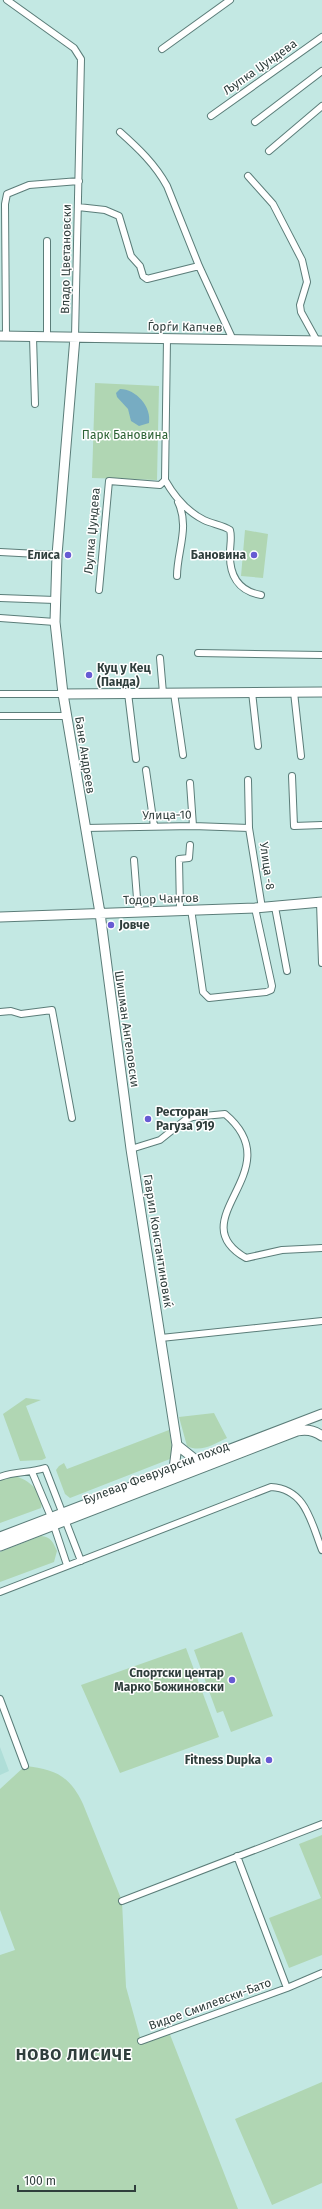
<svg xmlns="http://www.w3.org/2000/svg" width="322" height="2209" font-family="'Fira Sans',sans-serif">
	<style>
		.built { fill: #afded8 }
		.green { fill: #b0d6b3 }
		.water { fill: #77acc2 }
		.lines { fill: none; stroke-linecap: round; stroke-linejoin: round }
		.street-casing { stroke: #5b7d79; stroke-width: 8 }
		.secondary-casing { stroke: #5b7d79; stroke-width: 11 }
		.street { stroke: #fff; stroke-width: 6 }
		.secondary { stroke: #fff; stroke-width: 9 }
		.poi-dot { fill: #675ad3; stroke: #fff; stroke-width: 1.5 }
		.labels { text-anchor: middle; dominant-baseline: central; stroke-width: 3; stroke-linejoin: round; paint-order: stroke }
		.street-label { font-size: 12px; fill: #2f3e3c; stroke: #fff }
		.park-label { font-size: 12px; fill: #2d6335; stroke: #fff }
		.poi-label { font-size: 12px; font-weight: bold; fill: #2f3e3c; stroke: #fff; text-anchor: end }
		.district-label { font-size: 16px; font-weight: bold; letter-spacing: 1px; fill: #2f3e3c; stroke: #fff }
	</style>
	<rect width="100%" height="100%" fill="#c3e8e3"/>
	<path class="built" d="M0 1747 9 1771 0 1775Z"/>
	<path class="green" d="M95 383 159 386 157 480 92 478Z
		M245 530 268 534 263 578 241 576Z
		M26 1398 41 1400 26 1406 46 1458 42 1460 20 1461 3 1414Z
		M214 1413 227 1438C214 1444 201 1453 187 1446L179 1417Z
		M169 1430 173 1452 170 1459 70 1498 65 1494 56 1470 59 1466 64 1463 67 1469Z
		M13 1476C27 1478 45 1492 41 1508L0 1523V1477Z
		M41 1536C51 1537 53 1542 57 1551L54 1562 0 1582V1552Z
		M242 1632 273 1716 231 1732 223 1711 217 1713 194 1650Z
		M186 1648 219 1737 120 1773 81 1685Z
		M25 1766C55 1769 70 1776 83 1804L122 1901 126 1987 141 2041 169 2032 238 2209H0V1955L15 1950 0 1910V1789Z
		M322 1835V1955L289 1968 269 1918 321 1898 299 1844Z
		M322 2082V2183L272 2205 235 2119Z"/>
	<path class="water" d="M120 389C136 389 152 407 149 423L139 426 131 421 128 409 117 397 116 393Z"/>
	<g class="lines">
		<g class="street-casing">
			<path id="street" d="M7 0 74 48 81 59 75 337
				M162 49 230 0
				M211 116 322 37
				M255 122 322 71
				M120 132C138 148 155 164 167 186L199 266 233 340
				M269 151 322 106
				M248 176 273 204 302 260 307 282 300 305 301 312 317 341
				M78 207 105 210 119 216 131 256 140 266 143 276 147 279 199 266
				M47 241V337
				M6 336 5 204 7 194 29 185 79 181
				M33 337 35 404
				M165 480C174 496 186 511 204 520 212 524 223 525 230 530 232 537 230 545 230 552 229 575 238 591 261 595
				M0 552 57 555
				M177 576C177 551 190 527 178 502
				M99 590 109 481 160 485 165 480 167 339
				M0 598 55 600
				M0 618 55 622
				M198 653 322 655
				M160 658 163 693
				M252 692 258 746
				M294 692 301 756
				M128 693 136 759
				M174 693 183 755
				M0 694H63
				M0 716H67
				M146 770 154 826
				M292 776 294 826 322 825
				M248 780 249 828 262 908
				M190 783 193 826
				M85 828 193 826 249 828
				M134 860 138 911
				M320 902 322 963
				M275 907 287 971
				M191 909 203 992 209 998 266 992 271 990 272 986 255 908
				M180 910 179 859 189 858 190 845
				M0 1012 11 1011 21 1014 52 1010 72 1118
				M131 1149 160 1140 185 1120 193 1117 225 1114C293 1171 178 1219 246 1258L282 1250 322 1248
				M161 1338 322 1321
				M32 1472 51 1517 67 1565
				M0 1477C15 1471 30 1473 45 1468L81 1561
				M0 1592 271 1487C306 1489 311 1522 322 1550
				M0 1699 25 1766
				M237 1856 287 1988
				M122 1901 322 1824
				M141 2041 287 1988 322 1973"/>
		</g>
		<g class="secondary-casing">
			<path id="secondary" d="M0 336 322 341
				M75 337 57 555 55 622 63 694 100 913 131 1149 177 1445 174 1469
				M63 694 322 692
				M0 917 255 908 322 902
				M177 1445 197 1461
				M0 1537 322 1414
				M0 1546 297 1431C306 1429 314 1430 322 1436"/>
		</g>
		<use href="#street" class="street"/>
		<use href="#secondary" class="secondary"/>
	</g>
	<g class="poi-dot">
		<circle cx="68" cy="555" r="4"/>
		<circle cx="254" cy="555" r="4"/>
		<circle cx="89" cy="675" r="4"/>
		<circle cx="111" cy="925" r="4"/>
		<circle cx="148" cy="1119" r="4"/>
		<circle cx="232" cy="1680" r="4"/>
		<circle cx="269" cy="1760" r="4"/>
	</g>
	<g class="labels">
		<g class="street-label">
			<text transform="translate(260 67) rotate(-35)">Љупка Џундева</text>
			<text transform="translate(66 259) rotate(-89)">Владо Цветановски</text>
			<text transform="translate(185 327) rotate(1)">Ѓорѓи Капчев</text>
			<text transform="translate(92 531) rotate(-85)">Љупка Џундева</text>
			<text transform="translate(85 755) rotate(81)">Бане Андреев</text>
			<text transform="translate(167 815) rotate(-1)">Улица-10</text>
			<text transform="translate(267 866) rotate(82)">Улица -8</text>
			<text transform="translate(161 899) rotate(-2)">Тодор Чангов</text>
			<text transform="translate(127 1029) rotate(82)">Шишман Ангеловски</text>
			<text transform="translate(158 1241) rotate(81)">Гаврил Константиновиќ</text>
			<text transform="translate(156 1473) rotate(-21)">Булевар Февруарски поход</text>
			<text transform="translate(210 2004) rotate(-20)">Видое Смилевски-Бато</text>
		</g>
		<g class="park-label">
			<text x="125" y="435">Парк Бановина</text>
		</g>
		<g class="poi-label">
			<text x="60" y="555">Елиса</text>
			<text x="246" y="555">Бановина</text>
			<text x="97" y="668" text-anchor="start">Куц у Кец<tspan x="97" dy="14">(Панда)</tspan></text>
			<text x="119" y="925" text-anchor="start">Јовче</text>
			<text x="156" y="1112" text-anchor="start">Ресторан<tspan x="156" dy="14">Рагуза 919</tspan></text>
			<text x="224" y="1673">Спортски центар<tspan x="224" dy="14">Марко Божиновски</tspan></text>
			<text x="261" y="1760">Fitness Dupka</text>
		</g>
		<g class="district-label">
			<text x="74" y="2054">НОВО ЛИСИЧЕ</text>
		</g>
	</g>
	<path d="M18 2185v6h117v-6" fill="none" stroke="#2f3e3c" stroke-width="2"/>
	<text x="24" y="2185" font-size="12" fill="#2f3e3c" stroke="#ffffff" stroke-width="3" paint-order="stroke">100 m</text>
</svg>
